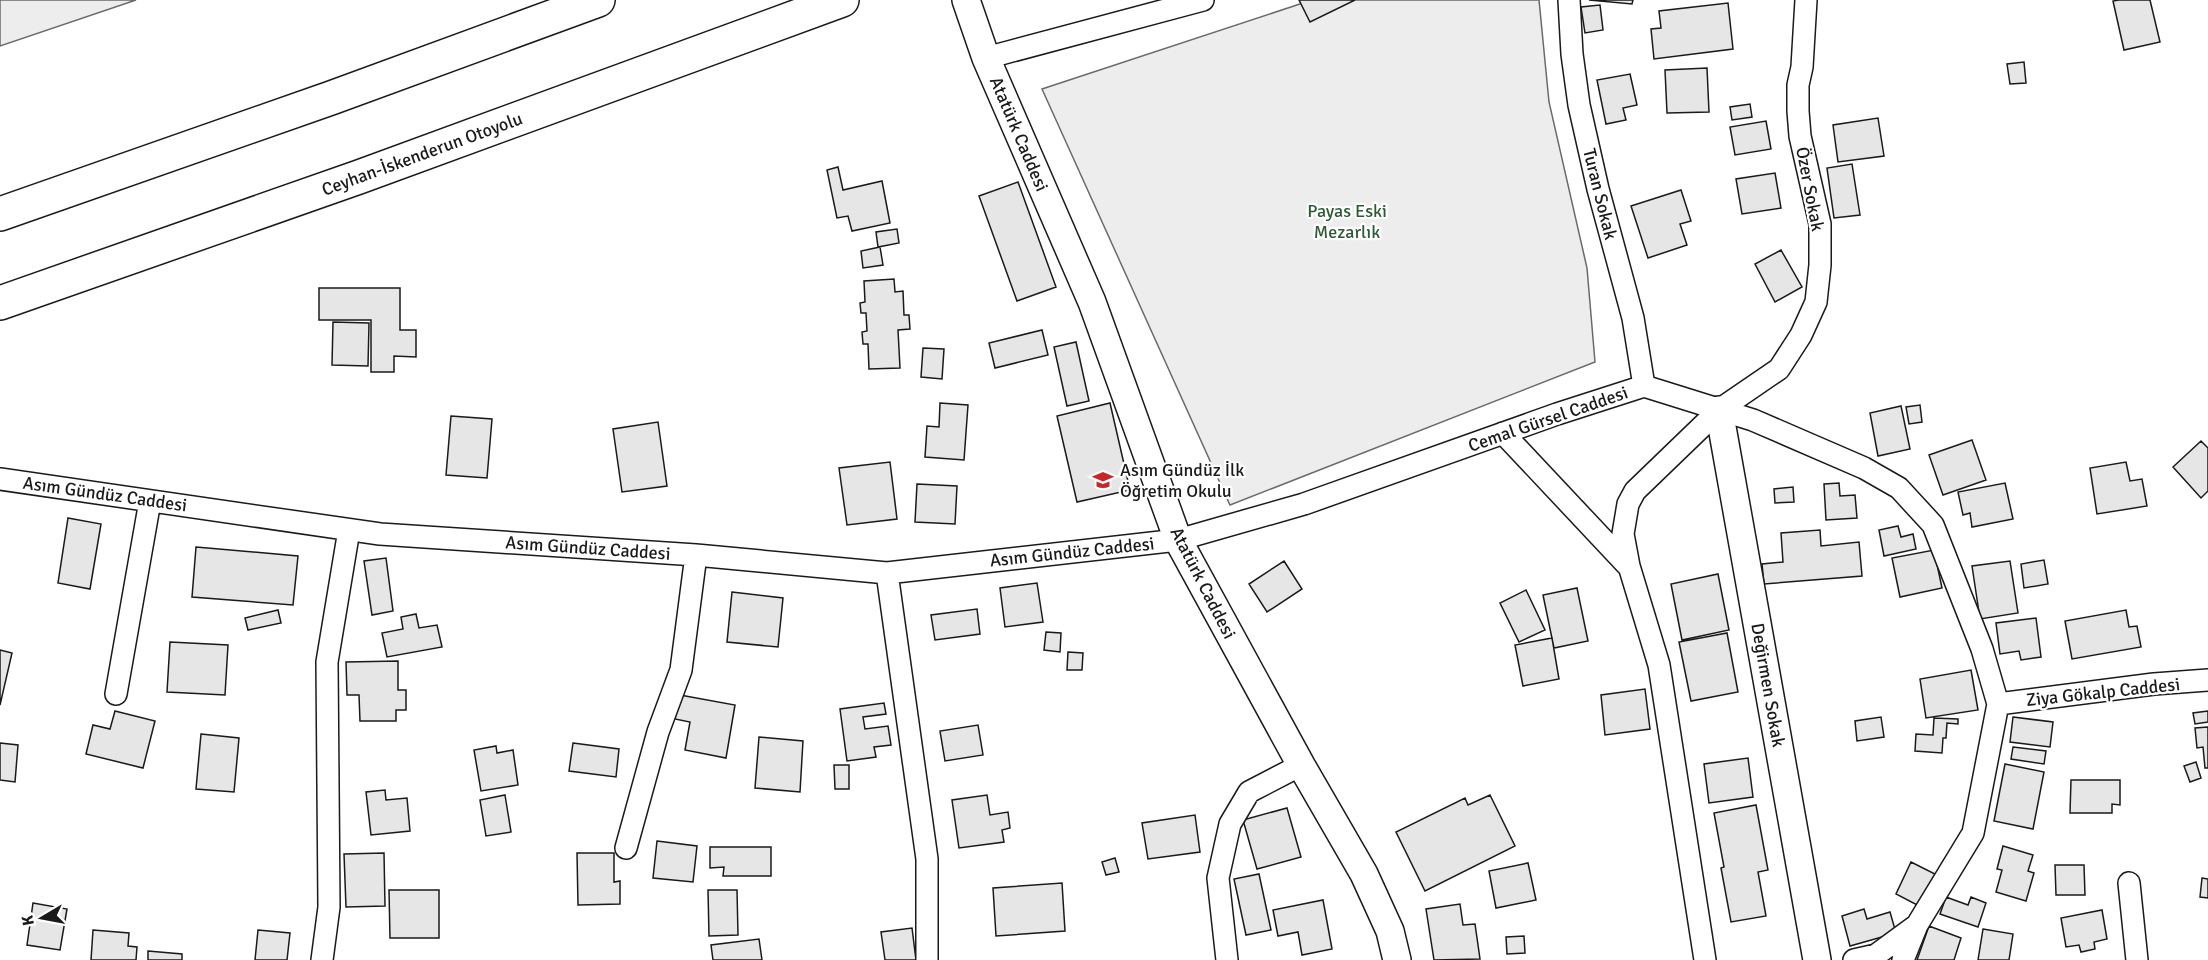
<svg xmlns="http://www.w3.org/2000/svg" width="2208" height="960" font-family="Signika,sans-serif">
	<style>
		.built { fill: #ededed; stroke: #6a6a6a; stroke-width: 1.5 }
		.building { fill: #e6e6e6; stroke: #1a1a1a; stroke-width: 1.5 }
		.lines { fill: none; stroke-linecap: round; stroke-linejoin: round }
		.minor-casing { stroke: #1a1a1a; stroke-width: 24 }
		.tertiary-casing { stroke: #1a1a1a; stroke-width: 30 }
		.motorway-casing { stroke: #1a1a1a; stroke-width: 36 }
		.minor { stroke: #fff; stroke-width: 21 }
		.tertiary { stroke: #fff; stroke-width: 27 }
		.motorway { stroke: #fff; stroke-width: 33 }
		.labels { text-anchor: middle; dominant-baseline: central; stroke-width: 4.5; stroke-linejoin: round; paint-order: stroke }
		.street-label { font-size: 18px; fill: #1a1a1a; stroke: #fff }
		.park-label { font-size: 18px; fill: #2b5a34; stroke: #fff }
		.poi-label { font-size: 18px; fill: #1a1a1a; stroke: #fff; text-anchor: start }
	</style>
	<rect width="100%" height="100%" fill="#fff"/>
	<path class="built" d="M0 0H136L0 46Z
		M1312 0H1539L1549 102 1587 268 1595 362 1230 505 1042 89Z"/>
	<path class="building" d="M1299 0H1355L1310 22Z
		M1589 0H1633L1632 4Z
		M2119 0H2150L2160 42 2124 50 2113 1Z
		M1728 3 1733 49 1654 59 1651 29 1661 28 1659 11Z
		M1600 5 1603 30 1585 33 1581 7Z
		M2024 62 2026 83 2010 84 2007 64Z
		M1707 68 1709 112 1667 113 1665 70Z
		M1630 74 1637 105 1623 108 1626 120 1606 124 1597 80Z
		M1750 104 1752 117 1732 120 1730 107Z
		M1878 118 1884 156 1838 162 1833 125Z
		M1766 121 1771 149 1735 155 1730 127Z
		M1852 164 1860 215 1834 218 1827 168Z
		M838 167 843 190 882 181 890 223 852 231 848 216 837 218 827 170Z
		M1775 173 1781 208 1742 214 1736 179Z
		M1018 182 1056 287 1017 301 979 196Z
		M1681 190 1691 221 1680 224 1687 245 1648 258 1631 206Z
		M897 229 899 243 878 247 876 232Z
		M880 247 883 265 863 268 861 251Z
		M1781 250 1802 287 1775 302 1755 264Z
		M894 279 895 292 903 291 904 315H909L910 329 898 330 900 368 869 369 868 344H863L862 332 867 331 866 313H861L860 303 865 302 864 281Z
		M319 288H400V330H416V357L394 356V372H371V320H319Z
		M333 322 369 323 368 366 332 365Z
		M1042 330 1048 355 995 368 989 343Z
		M1076 342 1089 401 1067 406 1054 347Z
		M923 348 944 349 942 379 921 377Z
		M940 403 968 405 964 460 925 457 927 426 939 427Z
		M1110 403 1130 490 1077 502 1057 416Z
		M1920 405 1922 422 1909 424 1906 407Z
		M1901 406 1910 449 1878 456 1870 413Z
		M451 416 492 419 487 478 446 475Z
		M658 422 667 486 622 492 613 429Z
		M1972 440 1986 480 1943 495 1929 455Z
		M2201 441 2208 448V491L2201 498 2173 467Z
		M890 462 897 519 847 525 839 468Z
		M2126 462 2130 481 2142 479 2147 506 2097 514 2090 468Z
		M1839 483 1840 496 1855 495 1857 518 1826 520 1824 484Z
		M2005 483 2013 519 1972 527 1970 513 1963 515 1958 492Z
		M917 484 957 486 955 524 915 522Z
		M1793 487 1794 502 1775 503 1774 489Z
		M68 518 101 524 90 589 58 583Z
		M1898 526 1901 537 1913 534 1916 549 1884 556 1879 530Z
		M1820 530 1821 546 1859 542 1862 576 1764 584 1762 564 1783 562 1781 533Z
		M196 547 298 556 293 605 192 597Z
		M1934 550 1942 588 1900 597 1892 558Z
		M386 558 393 611 372 615 364 561Z
		M2044 560 2048 584 2024 588 2021 564Z
		M1284 561 1302 589 1267 612 1249 584Z
		M2010 561 2018 613 1980 619 1972 566Z
		M1718 574 1729 630 1682 640 1671 584Z
		M1037 583 1043 622 1005 627 1000 588Z
		M1577 588 1588 641 1554 648 1543 595Z
		M1526 590 1545 630 1519 642 1500 603Z
		M732 592 783 598 778 647 727 642Z
		M977 609 980 634 935 640 931 615Z
		M278 610 281 623 248 630 245 618Z
		M2126 610 2129 627 2137 626 2141 647 2072 659 2065 621Z
		M416 614 419 628 437 625 442 647 387 657 382 633 403 629 401 617Z
		M2036 618 2041 657 2021 660 2019 651 2000 654 1996 623Z
		M1046 632 1061 633 1060 652 1044 650Z
		M1727 633 1738 692 1691 701 1679 642Z
		M1552 638 1559 679 1523 686 1515 645Z
		M170 642 228 645 225 695 167 692Z
		M0 650 12 653 0 705Z
		M1068 652 1083 653 1082 670H1067Z
		M398 661V690H406V710H396V721H360L359 695H347L346 662Z
		M1971 670 1978 710 1926 718 1920 679Z
		M1645 689 1650 729 1605 735 1601 695Z
		M680 695 735 705 726 758 685 750 690 722 675 719Z
		M884 703 886 714 863 717 865 729 888 726 891 745 874 747 876 757 847 761 840 709Z
		M115 711 155 721 143 768 86 754 93 725 110 729Z
		M2208 711V722L2195 724 2193 713Z
		M1881 717 1884 737 1857 741 1855 721Z
		M2013 717 2053 722 2050 747 2010 742Z
		M1934 718 1958 719V724L1947 723 1946 738H1943L1942 753 1915 751 1916 734 1933 735Z
		M978 725 983 755 945 761 940 731Z
		M2208 727V768H2205L2203 747 2197 748 2195 728Z
		M201 734 239 738 234 792 196 789Z
		M759 737 803 741 800 792 755 788Z
		M0 743 18 745 15 782 0 780Z
		M573 743 619 749 616 777 569 771Z
		M496 746 497 753 513 750 518 785 481 791 474 750Z
		M2013 747 2046 751 2044 764 2011 759Z
		M1748 758 1753 797 1709 803 1704 764Z
		M2196 762 2201 778 2190 782 2184 766Z
		M2005 764 2044 772 2033 829 1994 821Z
		M834 765H849V789H835Z
		M2071 780H2120V805L2112 804V813H2070Z
		M385 790 386 800 407 798 410 831 371 835 366 792Z
		M505 795 511 832 486 836 480 800Z
		M987 795 990 815 1008 812 1010 828 1002 830 1004 842 959 848 952 800Z
		M1490 795 1515 846 1425 891 1396 832 1465 798 1468 805Z
		M1756 805 1768 870 1758 872 1766 916 1731 922 1721 868 1724 867 1714 813Z
		M1287 808 1301 857 1257 869 1243 820Z
		M1195 815 1200 852 1148 859 1142 823Z
		M657 841 697 846 693 882 653 878Z
		M2003 846 2033 855 2028 871 2034 873 2026 901 1996 892 2002 870 1997 869Z
		M710 847H771V876H723L724 867 710 868Z
		M384 853 385 906 346 907 344 854Z
		M577 853H614V882L620 881V904L578 905Z
		M1115 858 1119 872 1106 875 1102 862Z
		M1911 862 1935 874 1919 906 1896 894Z
		M1528 863 1536 900 1496 908 1489 871Z
		M2055 865H2084L2085 895H2056Z
		M1259 874 1271 930 1246 935 1234 879Z
		M2202 878 2208 879V898L2200 897Z
		M1062 883 1065 931 996 936 993 888Z
		M389 890H439V938H390Z
		M708 890H737L738 935 709 936Z
		M1946 897 1968 905 1971 897 1986 903 1978 927 1940 914Z
		M1323 900 1332 949 1302 955 1298 932 1278 936 1273 910Z
		M33 903 67 909 60 950 27 945Z
		M1460 904 1463 925 1475 924 1480 959 1434 960 1426 909Z
		M1864 909 1867 919 1890 912 1896 933 1850 946 1842 916Z
		M2102 910 2107 939 2094 942 2095 949 2081 952 2079 945 2066 947 2061 918Z
		M1929 926 1961 938 1954 960H1917Z
		M912 928 916 960H885L881 932Z
		M1983 929 2013 934 2009 960H1978Z
		M93 930 129 933 128 946 137 947 136 960H91Z
		M258 930 290 933 287 960H255Z
		M1524 936 1525 953 1507 954 1506 937Z
		M759 939 762 960H713L711 945Z
		M148 951 182 954V960H148Z"/>
	<g class="lines">
		<g class="minor-casing">
			<path id="minor" d="M1569 0 1572 54 1579 105 1598 189 1633 318 1644 386
				M986 58 1203 0
				M1503 433 1628 566
				M0 479 380 534 696 555 887 573 1178 540 1304 504 1557 414 1644 386 1753 420 1864 468 1899 488 1933 525 1982 649 1998 704 1973 833 1917 925 1876 955 1854 960
				M887 573 927 859V960
				M116 694 150 501
				M1998 704 2154 684 2208 680
				M626 848 658 732 681 670 696 555
				M2129 883 2137 960
				M322 960 329 907 327 662 349 530
				M1227 960 1218 878 1230 824 1249 792 1301 765
				M1705 960 1659 665 1629 566 1623 534 1628 504 1635 491 1719 410 1779 369 1801 335 1816 302 1820 265V224L1800 136 1798 111V85L1802 67 1806 0
				M1903 960 1917 925"/>
		</g>
		<g class="tertiary-casing">
			<path id="tertiary" d="M966 0 986 58 1092 302 1178 540 1301 765 1364 874 1390 931 1397 960
				M1719 410 1817 960"/>
		</g>
		<g class="motorway-casing">
			<path id="motorway" d="M0 214 331 98 598 0
				M0 303 359 177 842 0"/>
		</g>
		<use href="#minor" class="minor"/>
		<use href="#tertiary" class="tertiary"/>
		<use href="#motorway" class="motorway"/>
	</g>
	<defs>
		<g id="school-bare" transform="scale(1.62)"><path d="M0-5L7-2L0 1L-7-2ZM-4 1L0 2.5L4 1V4Q0 6-4 4Z" fill="#c62828" stroke="#fff" stroke-width="2.5" paint-order="stroke"/></g>
	</defs>
	<g fill-rule="evenodd">
		<use href="#school-bare" x="1103" y="480"/>
	</g>
	<g class="labels">
		<g class="street-label">
			<text transform="translate(1019 134) rotate(67)">Atatürk Caddesi</text>
			<text transform="translate(422 154) rotate(-20)">Ceyhan-İskenderun Otoyolu</text>
			<text transform="translate(1810 189) rotate(79)">Özer Sokak</text>
			<text transform="translate(1600 194) rotate(76)">Turan Sokak</text>
			<text transform="translate(1548 419) rotate(-19)">Cemal Gürsel Caddesi</text>
			<text transform="translate(105 494) rotate(8)">Asım Gündüz Caddesi</text>
			<text transform="translate(588 548) rotate(4)">Asım Gündüz Caddesi</text>
			<text transform="translate(1072 552) rotate(-6)">Asım Gündüz Caddesi</text>
			<text transform="translate(1203 583) rotate(63)">Atatürk Caddesi</text>
			<text transform="translate(1768 685) rotate(80)">Değirmen Sokak</text>
			<text transform="translate(2103 692) rotate(-6)">Ziya Gökalp Caddesi</text>
		</g>
		<g class="park-label">
			<text x="1347" y="211">Payas Eski<tspan x="1347" dy="21">Mezarlık</tspan></text>
		</g>
		<g class="poi-label">
			<text x="1120" y="470">Asım Gündüz İlk<tspan x="1120" dy="21">Öğretim Okulu</tspan></text>
		</g>
	</g>
	<g transform="translate(42 918) rotate(260)" stroke="#ffffff" stroke-width="4.5" paint-order="stroke">
	<path d="M0-4.5L10 22L0 15L-10 22Z" fill="#1a1a1a"/>
	<text y="-9" font-size="16" font-weight="bold" text-anchor="middle" fill="#1a1a1a">K</text>
	</g>
</svg>
